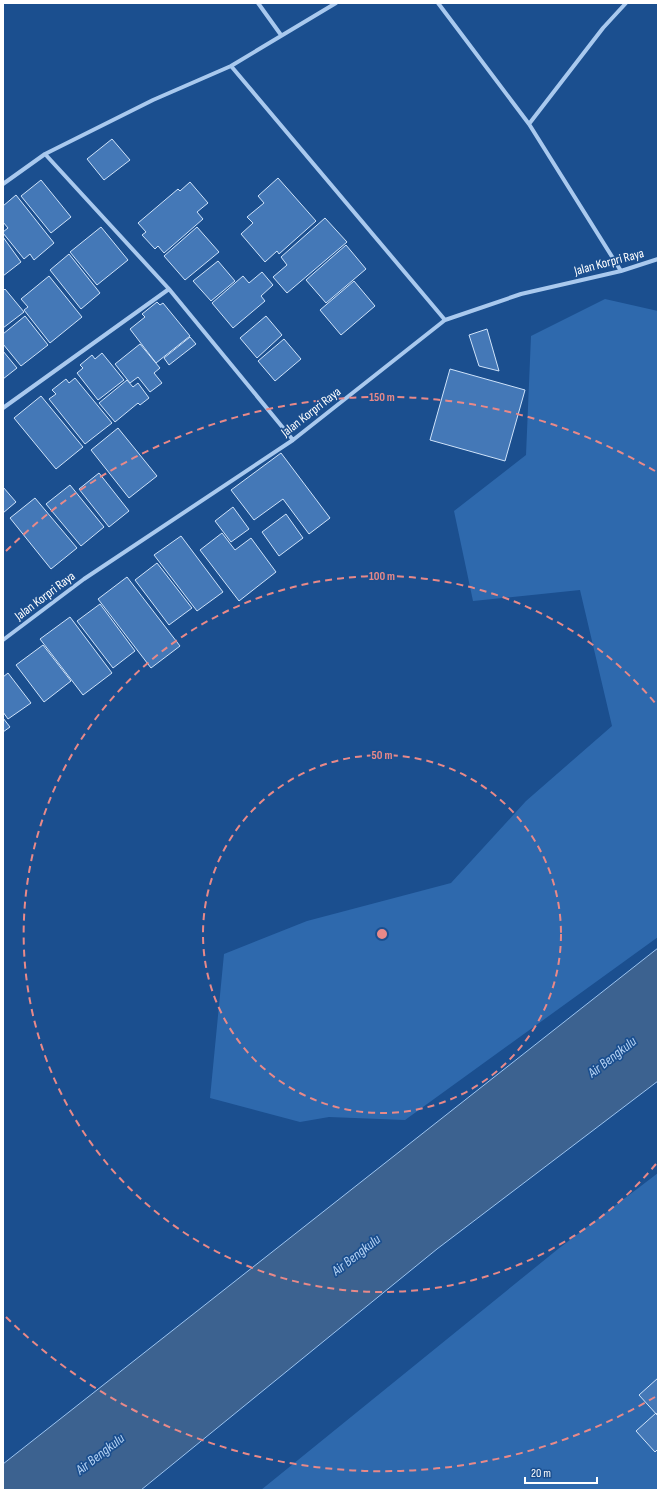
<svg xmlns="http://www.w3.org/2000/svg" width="661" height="1493" font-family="'Sofia Sans Condensed',sans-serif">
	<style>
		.green { fill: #2e69ad }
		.water { fill: #3c6290; stroke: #9cc4f0 }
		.building { fill: #4478b7; stroke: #cfe3fa }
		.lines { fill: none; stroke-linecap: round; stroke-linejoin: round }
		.street { stroke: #a9c9ee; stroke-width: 4 }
		.ring { fill: none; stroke: #e88989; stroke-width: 2; stroke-dasharray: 7 5 }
		.labels { text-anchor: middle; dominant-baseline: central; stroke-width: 3.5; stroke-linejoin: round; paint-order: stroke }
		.street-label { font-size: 13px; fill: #fff; stroke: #1b4f8f }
		.water-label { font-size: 14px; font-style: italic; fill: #b5d3f5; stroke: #1b4f8f }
		.centre { fill: #e88989; stroke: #1b4f8f; stroke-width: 2 }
		.ring-label { font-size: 12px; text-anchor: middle; font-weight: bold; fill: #e88989; stroke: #1b4f8f; stroke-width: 3.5; stroke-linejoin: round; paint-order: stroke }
	</style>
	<rect width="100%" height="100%" fill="#1b4f8f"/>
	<path class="green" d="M605 299 658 311V937L405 1120 329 1117 300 1122 210 1098 224 954 307 921 451 883 526 801 612 726 580 590 473 601 454 511 526 455 531 336Z
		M658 1173V1490H261L558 1249Z"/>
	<path class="water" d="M658 948V1081L437 1249 141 1490H3V1464Z"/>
	<path class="building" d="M112 139 130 160 104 180 87 159Z
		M278 178 316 221 279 254 277 251 265 262 241 234 253 223 247 217 264 203 258 196Z
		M41 180 71 217 51 233 21 196Z
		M190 182 208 203 197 212 203 219 164 253 158 246 155 249 142 235 146 232 138 223 178 189 180 191Z
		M16 195 54 243 34 260 30 254 24 259 3 233V232L8 228 3 222V206Z
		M325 218 347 242 287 293 273 277 287 265 281 257Z
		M101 227 128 260 97 285 70 252Z
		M197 227 219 252 185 280 164 256Z
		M3 237 21 262 3 276Z
		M346 245 366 269 326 303 306 280Z
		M69 254 100 293 81 309 50 270Z
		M218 261 235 281 211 301 193 281Z
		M262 272 273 285 261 296 265 301 233 328 212 303 243 276 249 283Z
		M49 276 82 317 50 343 24 310 28 307 21 299Z
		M354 281 375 306 341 335 320 310Z
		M5 289 24 312 3 328V291Z
		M157 302 160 305 163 303 190 336 156 363 130 329 145 317 142 314Z
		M25 316 48 345 21 366 3 344V334Z
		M266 316 282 335 257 358 240 338Z
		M487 329 499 371 479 366 469 335Z
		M190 337 196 344 169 365 164 358Z
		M284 339 301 359 275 381 258 361Z
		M140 344 160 368 154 373 162 383 150 392 138 377 130 383 115 364Z
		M3 351 17 368 3 379Z
		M102 353 124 380 98 400 77 373 83 368 80 365 92 355 95 359Z
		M450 369 525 390 505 461 430 440Z
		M75 378 112 423 85 444 49 399 56 394 52 390 66 379 69 383Z
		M127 380 133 387 138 383 149 398 140 405 138 403 115 422 99 403Z
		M41 396 83 447 56 469 14 418Z
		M118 428 157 476 129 498 91 450Z
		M281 453 330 518 309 534 283 499 254 520 231 490Z
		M99 473 129 511 109 527 79 489Z
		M70 485 104 527 81 546 46 504Z
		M3 487 16 502 3 513Z
		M35 498 77 548 51 569 10 518Z
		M233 507 249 529 231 542 215 521Z
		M286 514 303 538 279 556 262 532Z
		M222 533 235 550 251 538 276 572 239 601 200 550Z
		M181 536 223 592 197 611 154 555Z
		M157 563 192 608 169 625 135 580Z
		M127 577 180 646 151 668 98 599Z
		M100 604 135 651 113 668 77 621Z
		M70 617 112 673 83 695 40 639Z
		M43 645 71 681 44 702 16 665Z
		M8 673 31 703 8 719 3 712V677Z
		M3 718 10 727 3 732Z
		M658 1378V1416L639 1395Z
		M656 1413 658 1416V1449L655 1452 636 1431Z"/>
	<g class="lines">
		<path class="street" d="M258 3 281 35
			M438 3 529 124
			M231 66 445 320
			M45 154 169 289
			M3 184 45 154 153 100 231 66 336 3
			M621 271 529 124 603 28 626 3
			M3 408 169 289 293 440
			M3 640 84 579 293 440 445 320 521 294 621 271 658 259"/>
	</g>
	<g class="ring">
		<circle cx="382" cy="934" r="179"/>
		<path d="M656 1164A358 358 0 1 1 656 704"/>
		<path d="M655 1397A537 537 0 0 1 6 1317M6 551A537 537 0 0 1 655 471"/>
	</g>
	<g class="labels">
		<g class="street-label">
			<text transform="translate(609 262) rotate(-15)">Jalan Korpri Raya</text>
			<text transform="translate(311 412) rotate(-38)">Jalan Korpri Raya</text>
			<text transform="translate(45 596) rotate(-37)">Jalan Korpri Raya</text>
		</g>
		<g class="water-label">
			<text transform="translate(612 1057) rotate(-38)">Air Bengkulu</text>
			<text transform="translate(356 1255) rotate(-38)">Air Bengkulu</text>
			<text transform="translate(100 1454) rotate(-38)">Air Bengkulu</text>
		</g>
	</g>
	<circle cx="382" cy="934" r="6" class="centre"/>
	<g class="ring-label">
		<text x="382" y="401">150 m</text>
		<text x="382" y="580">100 m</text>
		<text x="382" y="759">50 m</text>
	</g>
	<rect width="661" height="1493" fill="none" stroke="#ffffff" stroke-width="8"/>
	<path d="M525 1477v6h72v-6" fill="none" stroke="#ffffff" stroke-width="2"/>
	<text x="531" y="1477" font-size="12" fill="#ffffff" stroke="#1b4f8f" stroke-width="3" paint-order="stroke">20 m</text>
</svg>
